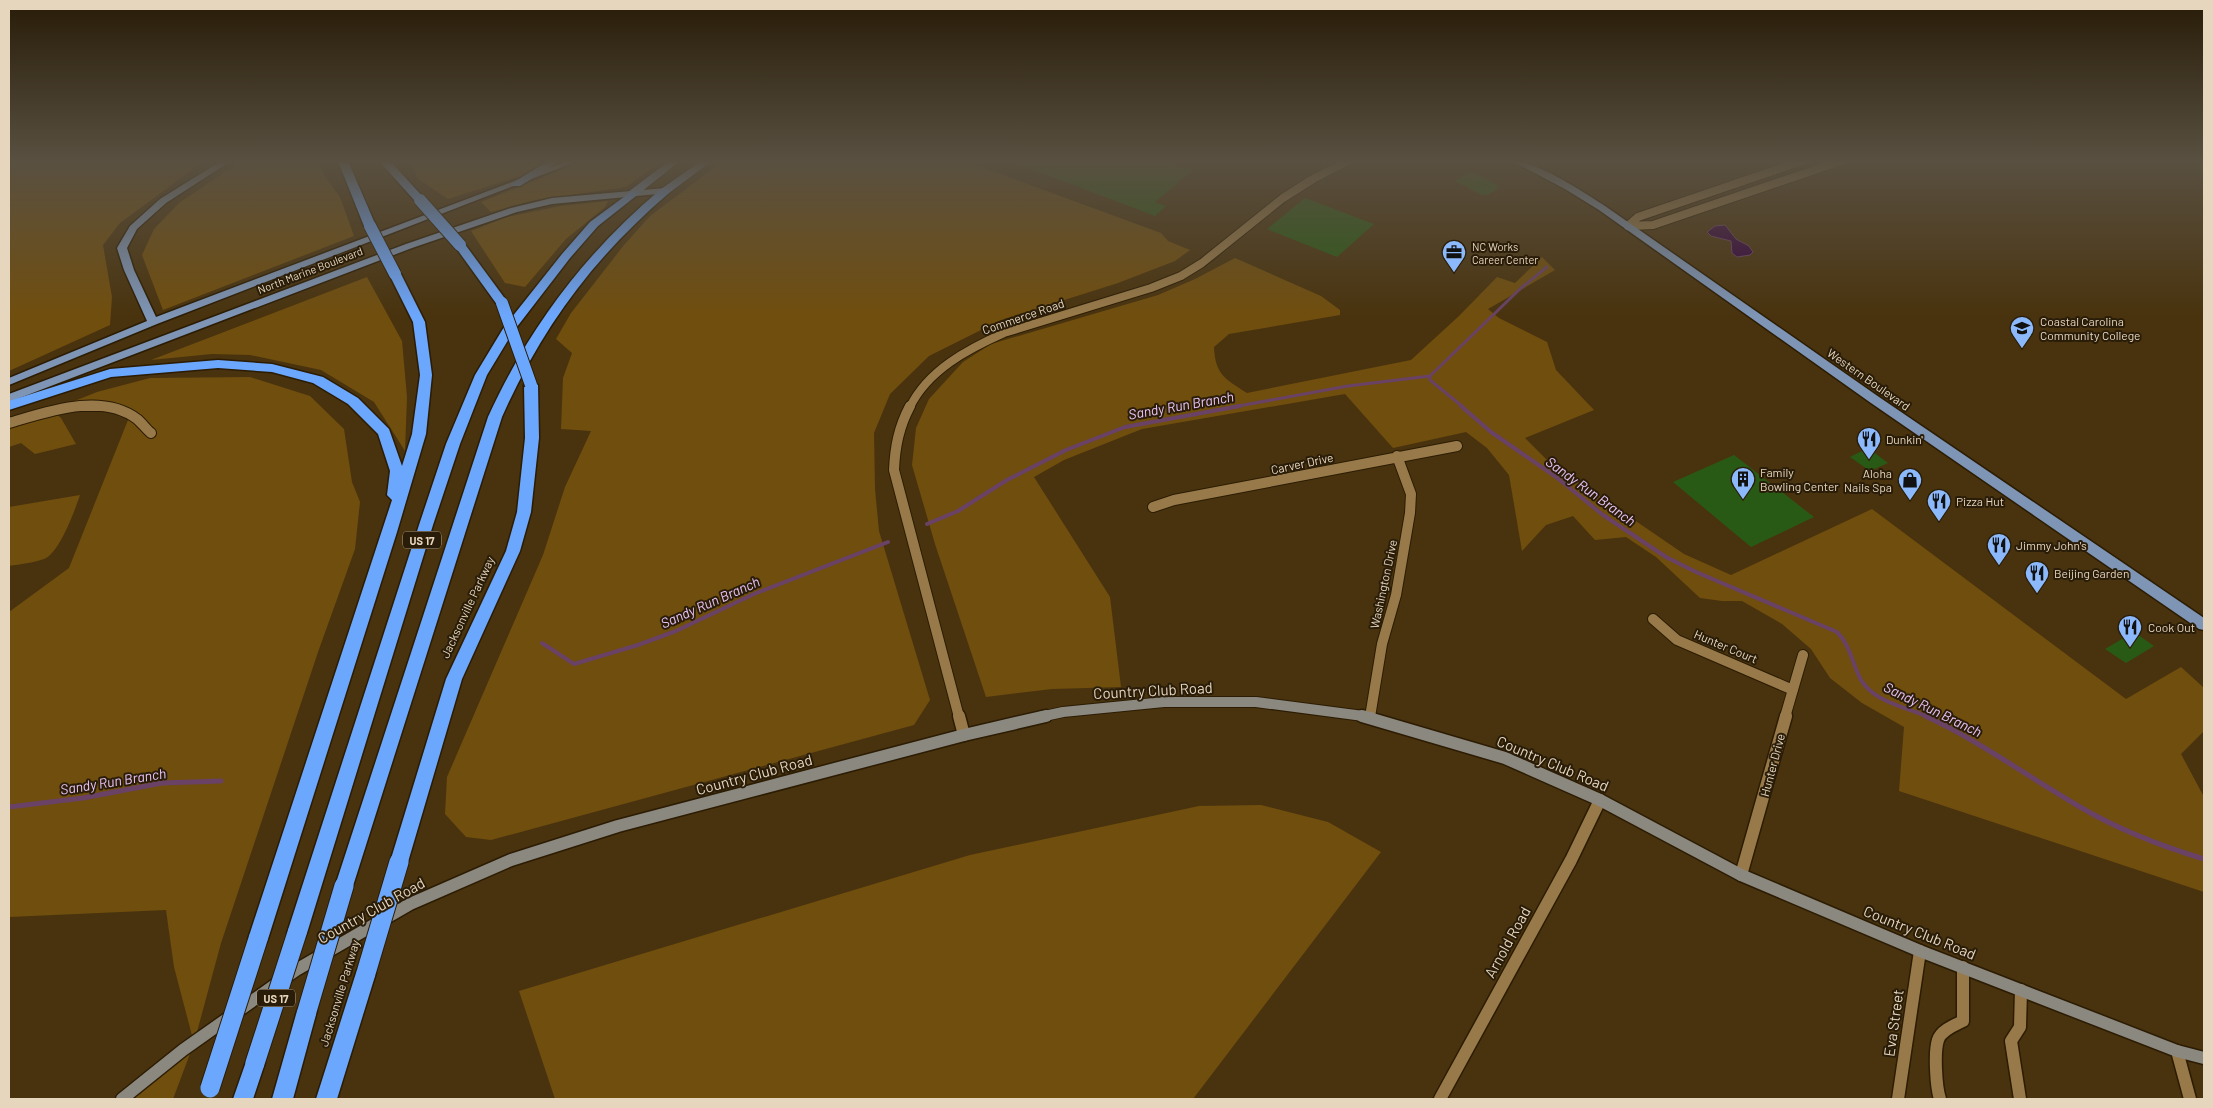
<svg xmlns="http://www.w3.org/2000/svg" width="2213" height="1108" font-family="Barlow,sans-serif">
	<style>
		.green { fill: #704e0e }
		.water { fill: #33023f; stroke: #694265 }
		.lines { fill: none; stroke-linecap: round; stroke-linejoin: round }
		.stream-far2 { stroke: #694265; stroke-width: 3 }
		.stream-far1 { stroke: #694265; stroke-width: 4 }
		.stream { stroke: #694265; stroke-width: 5 }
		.building { fill: #295a15 }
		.minor-far2-casing { stroke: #2b1c03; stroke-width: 10 }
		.minor-far1-casing { stroke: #2b1c03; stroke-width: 12 }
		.minor-casing { stroke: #2b1c03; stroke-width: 15 }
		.tertiary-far2-casing { stroke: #2b1c03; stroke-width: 10 }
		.tertiary-far1-casing { stroke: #2b1c03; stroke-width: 12 }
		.tertiary-casing { stroke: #2b1c03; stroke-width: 15 }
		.secondary-far1-casing { stroke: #2b1c03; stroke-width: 12 }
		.secondary-casing { stroke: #2b1c03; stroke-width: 15 }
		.primary-casing { stroke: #2b1c03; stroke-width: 3 }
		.trunk-casing { stroke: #2b1c03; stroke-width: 2 }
		.motorway-casing { stroke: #2b1c03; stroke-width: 3 }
		.minor-far2 { stroke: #987a4a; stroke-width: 8 }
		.minor-far1 { stroke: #987a4a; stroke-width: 10 }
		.minor { stroke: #987a4a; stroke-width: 12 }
		.tertiary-far2 { stroke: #987a4a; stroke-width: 8 }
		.tertiary-far1 { stroke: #987a4a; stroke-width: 10 }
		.tertiary { stroke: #987a4a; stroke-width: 12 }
		.secondary-far1 { stroke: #8b8880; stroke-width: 10 }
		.secondary { stroke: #8b8880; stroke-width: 12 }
		.primary { fill: #7e95b6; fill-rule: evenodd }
		.trunk { fill: #759eda; fill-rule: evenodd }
		.motorway { fill: #6ca7fe; fill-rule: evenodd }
		.motorway-bridge-far1-casing { stroke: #2b1c03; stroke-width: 14; stroke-linecap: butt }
		.motorway-bridge-casing { stroke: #2b1c03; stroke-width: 21; stroke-linecap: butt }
		.motorway-bridge-far1 { stroke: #6ca7fe; stroke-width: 12 }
		.motorway-bridge { stroke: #6ca7fe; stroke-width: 19 }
		.labels { text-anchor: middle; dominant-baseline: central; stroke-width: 4; stroke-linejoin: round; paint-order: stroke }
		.far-poi-label { font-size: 11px; fill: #e7d6be; stroke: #291d09; text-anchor: start }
		.far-street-label { font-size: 11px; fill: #e7d6be; stroke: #291d09 }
		.shield { fill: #291d09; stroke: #ae9e88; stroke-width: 1 }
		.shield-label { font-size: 11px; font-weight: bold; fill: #e7d6be }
		.street-label { font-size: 12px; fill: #e7d6be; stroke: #291d09 }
		.poi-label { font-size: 12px; fill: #e7d6be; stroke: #291d09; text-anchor: start }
		.water-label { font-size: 14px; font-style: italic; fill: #edc4f9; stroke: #291d09 }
		.near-street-label { font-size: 15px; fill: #e7d6be; stroke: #291d09 }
	</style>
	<rect width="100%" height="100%" fill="#49330e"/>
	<path class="green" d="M9 161H204L120 223 103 245 112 297 110 325 9 371Z
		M241 161H317L324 175 340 197 354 236 163 310 142 255 154 229 179 203Z
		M410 161H544L520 176 448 199 417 178Z
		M584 161H662L626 187 535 200 491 212 481 202Z
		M723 161H965L1161 233 1168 241 1190 250 1175 261 1118 283 1001 320 929 356 890 394 874 433 875 489 879 531 930 700 914 725 491 840 466 837 445 814 447 777 543 555 565 487 591 431 561 429 563 378 572 353 556 339 571 313 624 245 650 216Z
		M608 201 605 207 566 239 525 287 505 283 471 231 507 217 561 206Z
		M1542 257 1555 270 1488 309 1499 318 1547 342 1556 370 1594 410 1525 438 1548 461 1684 554 1731 575 1872 509 2126 699 2181 667 2204 688V731L2181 754 2204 797V892L1899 791 1904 727 1862 703 1830 678 1811 649 1782 624 1742 601H1722L1700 598 1656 557 1626 537 1595 540 1573 516 1546 525 1522 551 1509 475 1487 448 1466 432 1393 448 1345 394 1142 429 1064 460 1034 477 1110 597 1121 687 1052 689 986 697 935 544 912 465 916 428 929 399 963 362 991 344 1158 295 1195 279 1235 258 1321 296 1340 310V315L1229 334 1214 347C1215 374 1225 379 1247 393L1411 360 1459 316 1497 277 1515 283Z
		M367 277 402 341 407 397 405 451 374 402 321 370 250 355 212 354 151 360Z
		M250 377 310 396 344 429 352 482 360 502 355 549 318 652 221 943 194 1043 173 1099H123L194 1043 174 967 166 910 9 917V612L69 568 130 415 113 409 53 411 61 418 76 444 35 454 21 443 9 447V423L52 410 97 392 150 378Z
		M80 495C75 510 59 554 44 559 33 563 20 564 9 566V507Z
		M1261 805 1328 822 1381 852 1193 1099H555L519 991 970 855 1199 806Z"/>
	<path class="water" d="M1725 225 1736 239 1749 246 1753 252 1750 255 1737 257 1732 253 1731 241 1711 236 1707 232 1715 226Z"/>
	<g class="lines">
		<path class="stream-far2" d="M1430 376V380L1463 407
			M1430 376 1521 288 1547 267
			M1233 407 1348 386 1430 376"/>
		<path class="stream-far1" d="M1461 406 1491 432 1556 477 1603 515 1666 557 1696 572 1837 632C1851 646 1852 664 1861 680 1874 702 1906 707 1928 717
			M927 524 958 511 1007 480 1066 450 1125 427 1240 406
			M542 643 574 664 638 645 676 631 754 594 888 542"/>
		<path class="stream" d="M1925 716C1980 741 2028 777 2080 807 2119 830 2161 846 2204 859
			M9 807 83 798 162 783 221 781"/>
	</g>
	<path class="building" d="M1011 161H1166L1193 170 1155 202 1166 206 1155 216Z
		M1472 172 1499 186 1497 187 1499 188 1487 195H1482L1455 181Z
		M1305 198 1374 224 1337 257 1267 229Z
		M1868 448 1888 463 1870 471 1850 457Z
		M1734 455 1814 517 1751 547 1673 482Z
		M2134 632 2154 646 2126 663 2105 649Z"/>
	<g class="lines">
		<g class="minor-far2-casing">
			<path id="minor-far2" d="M1628 226 1653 225 1841 161
				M1628 226 1638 217 1802 161
				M77 407H105"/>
		</g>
		<g class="minor-far1-casing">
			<path id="minor-far1" d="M9 423C47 412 101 392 137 419 142 423 146 429 151 433
				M1153 507 1174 500 1457 446
				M1653 619 1677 640 1793 690
				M1370 717 1382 644 1396 595 1410 513 1411 494 1397 456
				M1785 717 1803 655"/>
		</g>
		<g class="minor-casing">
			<path id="minor" d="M1741 875 1786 716
				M2177 1051 2190 1099
				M1440 1099 1571 860 1600 800
				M1898 1099 1920 951
				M1940 1099C1936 1087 1934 1052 1938 1040 1941 1030 1955 1025 1963 1021V967
				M2020 1099 2011 1041 2020 1027 2021 990"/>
		</g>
		<g class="tertiary-far2-casing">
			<path id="tertiary-far2" d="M910 407C928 370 968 349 1004 333L1151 288 1181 276 1202 263 1283 198 1313 179 1348 161"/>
		</g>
		<g class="tertiary-far1-casing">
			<path id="tertiary-far1" d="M910 406C899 427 895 446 894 470L959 717"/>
		</g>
		<g class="tertiary-casing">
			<path id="tertiary" d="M959 716 964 735"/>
		</g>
		<g class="secondary-far1-casing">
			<path id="secondary-far1" d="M1040 717 1063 712 1164 702H1256L1371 717"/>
		</g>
		<g class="secondary-casing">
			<path id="secondary" d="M1362 716 1505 758 1600 800 1741 875 1920 951 2177 1051 2204 1058
				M122 1099 183 1050 296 970 410 904 511 860 618 826 964 735 1046 716"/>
		</g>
		<g class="primary-casing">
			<path id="primary" d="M221 161H231L166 203 137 229 127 248 134 270 156 317 567 161H578L157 324 9 385V378L147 321 124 270 117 248 130 226 160 199Z
				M1512 161C1537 161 1583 192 1605 206L1879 397 2204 618V630L2199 629 1871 403 1599 210 1565 189Z
				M665 188 668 189V193L552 204 517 212 412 248 9 402V394L406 244 511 208 552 198Z"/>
		</g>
		<g class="trunk-casing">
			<path id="trunk" d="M669 161H680L636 196H628V192Z
				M701 161H712L669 193H661V189Z"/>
		</g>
		<g class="motorway-casing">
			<path id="motorway" d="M338 161H348L376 226 374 228H366L364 226Z
				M379 161H390L424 198 426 200 424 202H416Z
				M548 161H560L520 186H512L511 184Z
				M665 188 670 191 669 193C594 257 542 327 502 417L353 886 351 892 344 895 337 892 335 886 488 417C529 327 586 252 661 189Z
				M632 191 637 194 636 196 598 226 570 258 513 332 487 375 460 444 433 525 307 933 304 940 297 942 290 940 287 933 419 525 446 444 475 375 504 327 562 254 590 222Z
				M460 242 464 243 506 300 508 303 506 306H498L454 245Z
				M395 270 401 274 425 322 432 375 426 434 397 532 268 939 265 946 258 948 251 946 248 939 392 500 387 495 390 471 378 434 348 404 313 383 272 372 218 368 111 377 9 410V401L110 369 218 360 272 364 323 377 358 398 389 429 402 466 412 434 420 375 413 322 389 274Z
				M531 381 538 385 539 438 531 512 520 551 462 679 408 862 406 868 399 870 392 868 390 862 446 679 506 551 517 512 525 438 524 385Z
				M366 963 373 966 376 973 337 1099H316L356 973 359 966Z
				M307 1001 314 1004 317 1011 293 1099H272L297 1011 300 1004Z
				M255 1053 262 1056 265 1063 253 1099H233L248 1056Z"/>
		</g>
		<use href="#minor-far2" class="minor-far2"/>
		<use href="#minor-far1" class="minor-far1"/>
		<use href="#minor" class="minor"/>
		<use href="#tertiary-far2" class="tertiary-far2"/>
		<use href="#tertiary-far1" class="tertiary-far1"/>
		<use href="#tertiary" class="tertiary"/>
		<use href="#secondary-far1" class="secondary-far1"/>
		<use href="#secondary" class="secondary"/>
		<use href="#primary" class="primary"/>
		<use href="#trunk" class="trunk"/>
		<use href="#motorway" class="motorway"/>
		<g class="motorway-bridge-far1-casing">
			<path id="motorway-bridge-far1" d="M420 200 460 245
				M370 226 395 274
				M502 303 531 385"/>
		</g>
		<g class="motorway-bridge-casing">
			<path id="motorway-bridge" d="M366 973 399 862
				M307 1011 344 886
				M255 1063 297 933
				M210 1088 258 939"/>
		</g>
		<use href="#motorway-bridge-far1" class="motorway-bridge-far1"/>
		<use href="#motorway-bridge" class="motorway-bridge"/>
	</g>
	<linearGradient id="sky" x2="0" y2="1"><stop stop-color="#281c08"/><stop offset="0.51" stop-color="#595041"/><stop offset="1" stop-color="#595041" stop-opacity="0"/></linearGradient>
	<rect width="2213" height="316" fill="url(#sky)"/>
	<defs>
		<g id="office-pin" transform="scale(1.25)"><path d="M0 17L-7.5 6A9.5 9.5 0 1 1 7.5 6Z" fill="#8cb9fc" stroke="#291d09"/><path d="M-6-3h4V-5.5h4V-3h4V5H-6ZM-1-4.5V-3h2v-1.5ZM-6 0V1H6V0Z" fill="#111"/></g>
		<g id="university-pin" transform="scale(1.25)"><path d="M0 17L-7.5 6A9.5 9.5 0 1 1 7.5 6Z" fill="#8cb9fc" stroke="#291d09"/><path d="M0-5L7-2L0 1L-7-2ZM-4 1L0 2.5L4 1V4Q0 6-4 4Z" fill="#111"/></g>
		<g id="restaurant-pin" transform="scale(1.25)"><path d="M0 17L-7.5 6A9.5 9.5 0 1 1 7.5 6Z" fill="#8cb9fc" stroke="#291d09"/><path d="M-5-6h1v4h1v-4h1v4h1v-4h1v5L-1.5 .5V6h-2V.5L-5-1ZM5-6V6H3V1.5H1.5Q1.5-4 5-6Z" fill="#111"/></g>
		<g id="building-pin" transform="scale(1.25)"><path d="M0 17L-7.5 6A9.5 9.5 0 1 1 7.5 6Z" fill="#8cb9fc" stroke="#291d09"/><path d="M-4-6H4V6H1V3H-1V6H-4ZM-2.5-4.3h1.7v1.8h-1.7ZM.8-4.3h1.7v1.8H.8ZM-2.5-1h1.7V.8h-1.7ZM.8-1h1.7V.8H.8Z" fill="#111"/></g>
		<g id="shop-pin" transform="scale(1.25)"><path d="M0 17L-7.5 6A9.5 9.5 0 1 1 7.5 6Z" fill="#8cb9fc" stroke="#291d09"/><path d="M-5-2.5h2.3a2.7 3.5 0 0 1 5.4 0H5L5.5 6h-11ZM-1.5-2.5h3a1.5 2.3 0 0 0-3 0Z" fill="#111"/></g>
	</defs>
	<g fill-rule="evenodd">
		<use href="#office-pin" x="1454" y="252"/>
		<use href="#university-pin" x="2022" y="328"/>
		<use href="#restaurant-pin" x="1869" y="439"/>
		<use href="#building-pin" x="1743" y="479"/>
		<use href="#shop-pin" x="1910" y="480"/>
		<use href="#restaurant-pin" x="1939" y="501"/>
		<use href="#restaurant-pin" x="1999" y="545"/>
		<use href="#restaurant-pin" x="2037" y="573"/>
		<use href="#restaurant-pin" x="2130" y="627"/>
	</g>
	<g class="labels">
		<g class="far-poi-label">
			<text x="1472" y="246">NC Works<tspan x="1472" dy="13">Career Center</tspan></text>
		</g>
		<g class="far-street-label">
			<text transform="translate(310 270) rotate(-21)">North Marine Boulevard</text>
		</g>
		<g class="shield">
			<rect x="403" y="531.5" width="38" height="17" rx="4"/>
			<rect x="257" y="989.5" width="38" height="17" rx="4"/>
		</g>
		<g class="shield-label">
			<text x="422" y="540">US 17</text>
			<text x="276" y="998">US 17</text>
		</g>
		<g class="street-label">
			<text transform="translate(1023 316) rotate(-19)">Commerce Road</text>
			<text transform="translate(1869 379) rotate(35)">Western Boulevard</text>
			<text transform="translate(1302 463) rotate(-12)">Carver Drive</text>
			<text transform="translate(1383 584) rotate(-78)">Washington Drive</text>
			<text transform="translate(467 607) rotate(-65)">Jacksonville Parkway</text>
			<text transform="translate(1726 646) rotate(23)">Hunter Court</text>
			<text transform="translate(1772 765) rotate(-75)">Hunter Drive</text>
			<text transform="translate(339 993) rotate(-73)">Jacksonville Parkway</text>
		</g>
		<g class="poi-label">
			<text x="2040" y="321">Coastal Carolina<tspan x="2040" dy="14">Community College</tspan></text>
			<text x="1886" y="439">Dunkin'</text>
			<text x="1760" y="472">Family<tspan x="1760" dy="14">Bowling Center</tspan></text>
			<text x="1892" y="473" text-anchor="end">Aloha<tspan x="1892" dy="14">Nails Spa</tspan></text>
			<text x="1956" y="501">Pizza Hut</text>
			<text x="2016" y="545">Jimmy John's</text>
			<text x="2054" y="573">Beijing Garden</text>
			<text x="2148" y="627">Cook Out</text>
		</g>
		<g class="water-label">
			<text transform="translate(1181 405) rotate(-10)">Sandy Run Branch</text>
			<text transform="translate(1591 491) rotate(36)">Sandy Run Branch</text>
			<text transform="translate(710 602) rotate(-24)">Sandy Run Branch</text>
			<text transform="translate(1933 709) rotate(26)">Sandy Run Branch</text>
			<text transform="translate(113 781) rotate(-9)">Sandy Run Branch</text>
		</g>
		<g class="near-street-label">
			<text transform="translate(1153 690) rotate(-3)">Country Club Road</text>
			<text transform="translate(1553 763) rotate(23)">Country Club Road</text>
			<text transform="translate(754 774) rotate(-15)">Country Club Road</text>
			<text transform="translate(371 910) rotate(-29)">Country Club Road</text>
			<text transform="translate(1920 932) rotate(22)">Country Club Road</text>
			<text transform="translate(1507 942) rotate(-61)">Arnold Road</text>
			<text transform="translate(1893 1023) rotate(-82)">Eva Street</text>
		</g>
	</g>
	<rect width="2213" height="1108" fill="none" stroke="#e7d6be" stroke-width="20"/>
</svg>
